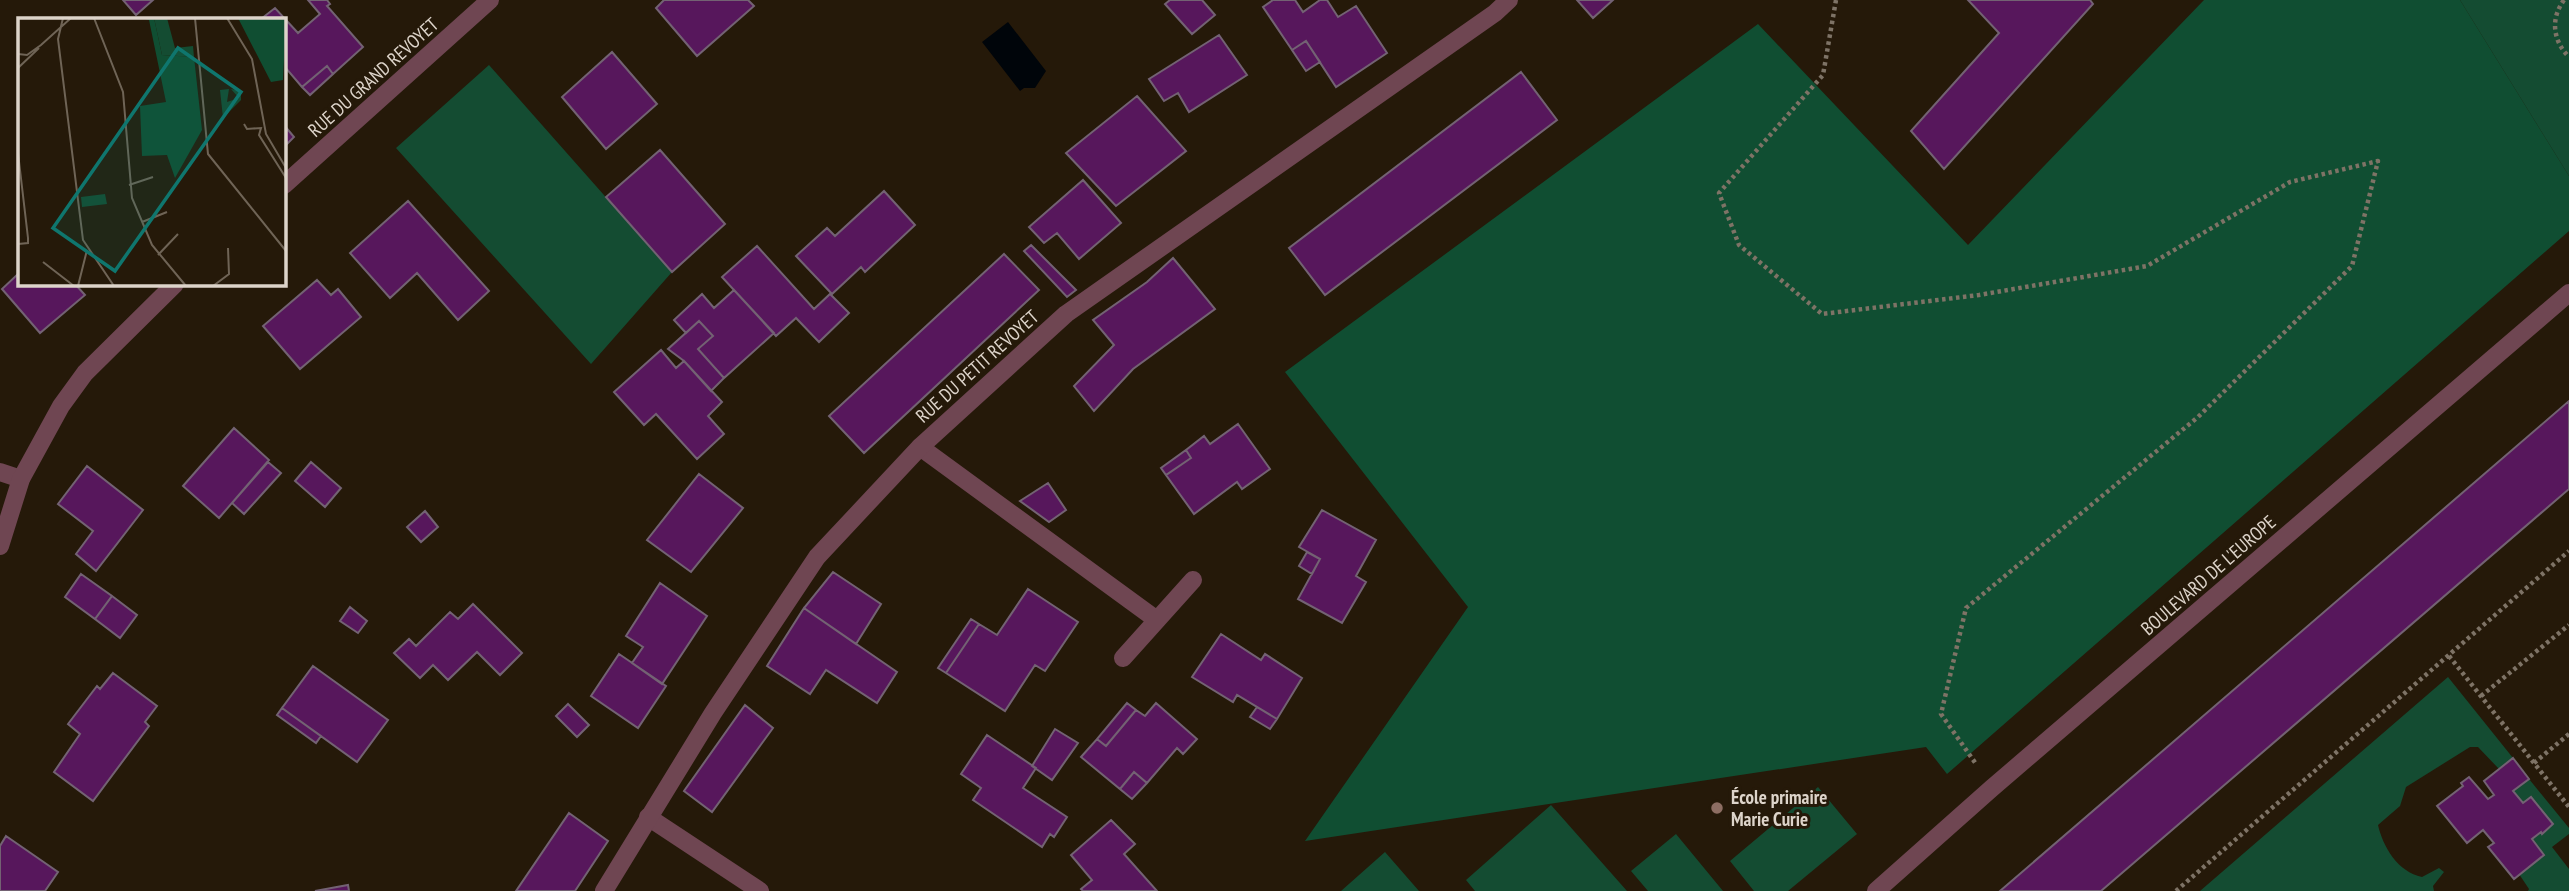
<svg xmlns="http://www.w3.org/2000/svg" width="2569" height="891" font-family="'PT Sans Narrow',sans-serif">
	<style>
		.green { fill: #144c32 }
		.forest { fill: #104e32 }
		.water { fill: #00050a }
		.building { fill: #57175c; stroke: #736273; stroke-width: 2 }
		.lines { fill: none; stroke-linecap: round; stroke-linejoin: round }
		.path { stroke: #7e7366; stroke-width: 4.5; stroke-dasharray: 3.5 3.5; stroke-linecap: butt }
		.service { stroke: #6f4652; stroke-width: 18 }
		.minor { stroke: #6f4652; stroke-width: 18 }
		.tertiary { stroke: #6f4652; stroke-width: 18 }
		.education-dot { fill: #8d6e63; stroke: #251909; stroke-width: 2.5 }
		.labels { text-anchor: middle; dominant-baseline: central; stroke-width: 6; stroke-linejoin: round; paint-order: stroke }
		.street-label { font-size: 19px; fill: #ddd4ca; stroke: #251909 }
		.poi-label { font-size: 19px; font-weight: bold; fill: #ddd4ca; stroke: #251909; text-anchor: start }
		.inset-road { fill: none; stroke: #6f6456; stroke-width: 2 }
		.view { fill: #0f766e; fill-opacity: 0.15; stroke: #0f766e; stroke-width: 3.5 }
		.inset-edge { fill: none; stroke: #ddd4ca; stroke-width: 3.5 }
	</style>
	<rect width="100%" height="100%" fill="#251909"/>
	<path class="green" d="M2460 0H2569V176Z
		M489 65 672 272 591 364 396 148Z
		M2448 677 2513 758 2499 769 2478 747H2470L2406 787 2400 806 2378 825C2383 847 2398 872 2422 877L2439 868 2444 872 2433 886 2434 891H2200Z
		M2529 779 2569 828V834L2552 847 2569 869V891H2528L2529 889 2519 874 2532 839 2541 832 2543 834 2553 824 2531 797 2523 803 2513 791Z
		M1818 787 1857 834 1788 891H1754L1730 861Z
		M1551 805 1627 891H1475L1466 880Z
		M1676 834 1723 891H1648L1631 871Z
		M1385 852 1419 891H1341Z"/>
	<path class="forest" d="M2204 0H2460L2569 176V231L1947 774 1926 747 1305 841 1468 607 1285 372 1758 24 1968 245Z"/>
	<path class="water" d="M1008 22 1046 71 1035 88H1024L1020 91 982 42Z"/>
	<path class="building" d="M123 0H153L136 15Z
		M308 0H327L330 4 327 6 363 47 333 74 327 66 302 87 284 66V19H261L275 8 298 33 320 14Z
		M664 0H748L754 6 697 56 656 8Z
		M1170 0H1202L1215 15 1192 34 1165 4Z
		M1273 0H1295L1303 12 1320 0H1327L1338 17 1356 6 1387 53 1336 87 1306 41 1292 50 1263 7Z
		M1577 0H1613L1593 18Z
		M1968 0H2090L2093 4 1944 169 1911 131 1999 33Z
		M1219 35 1247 75 1189 112 1178 93 1164 101 1149 79Z
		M1306 41 1320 62 1306 71 1292 50Z
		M612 52 657 104 606 149 562 97Z
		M327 66 333 74 310 95 302 87Z
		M1521 72 1557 120 1325 295 1289 248Z
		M1137 96 1186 151 1116 206 1066 153Z
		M284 125 294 137 284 147Z
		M660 150 725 224 672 272 606 197Z
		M1083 180 1121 223 1079 259 1057 233 1044 243 1029 227Z
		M884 191 915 225 865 272 861 267 832 294 796 256 827 228 835 236Z
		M408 201 489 291 458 320 417 273 390 298 350 253Z
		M1031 245 1076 290 1067 297 1024 251Z
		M757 246 814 309 830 294 849 313 819 342 796 318 776 336 722 277Z
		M1004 254 1039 290 864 453 829 416Z
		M1173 258 1215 309 1133 369 1094 411 1074 386 1114 345 1093 320 1147 282Z
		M19 273V284H75L85 295 40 333 2 289Z
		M317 280 331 295 338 289 361 317 300 369 263 326Z
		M734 290 774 333 724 378 698 349 713 336 699 321 686 333 674 320 702 294 714 308Z
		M699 321 713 336 698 349 724 378 711 391 684 361 668 349Z
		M661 350 676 368 684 361 722 402 708 416 724 434 697 459 656 414 644 425 614 392Z
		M2569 401V489L2101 891H2000Z
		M1238 424 1270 469 1242 489 1237 482 1194 514 1166 475 1191 458 1186 450 1204 436 1210 444Z
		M234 428 269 460 219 518 183 486Z
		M1186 450 1191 458 1166 475 1161 468Z
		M268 462 281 473 244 514 232 503Z
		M311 462 341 488 325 507 295 481Z
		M87 466 143 510 96 571 76 554 93 531 58 504Z
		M699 474 743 508 691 572 647 540Z
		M1048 483 1066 510 1049 522 1020 501Z
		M1322 510 1376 540 1356 576 1366 582 1342 623 1298 599 1320 559 1299 547Z
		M425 511 438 527 421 542 407 527Z
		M1307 552 1320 559 1312 574 1299 566Z
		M833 572 881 604 856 644 804 608Z
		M81 574 112 596 95 619 65 597Z
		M660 583 707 616 662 684 632 663 643 647 626 636Z
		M1028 589 1078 622 1045 671 1035 665 1005 711 946 673 979 624 997 635Z
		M112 596 137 615 120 638 95 619Z
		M473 604 522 653 500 675 477 652 448 680 433 665 420 678 394 653 409 639 416 646 450 612 458 619Z
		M350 607 367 621 358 633 340 621Z
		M804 608 897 672 877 703 826 670 810 694 767 666Z
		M971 619 979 624 946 673 938 668Z
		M1221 634 1261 660 1265 654 1302 678 1277 719 1237 695 1233 702 1192 677Z
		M619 654 666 686 638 728 591 696Z
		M313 666 388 720 357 762 282 708Z
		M113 673 157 706 145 722 149 726 93 801 54 772 80 734 68 724 97 686 100 689Z
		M1127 703 1136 710 1106 746 1097 739Z
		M1156 703 1197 739 1183 754 1177 748 1147 783 1134 772 1120 789 1081 757 1097 739 1106 746 1136 710 1145 716Z
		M568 704 589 725 577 737 556 716Z
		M745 705 773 728 712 812 684 791Z
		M1257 707 1277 719 1270 729 1250 717Z
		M282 708 321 736 316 743 277 715Z
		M1055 729 1078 743 1052 780 1032 766Z
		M987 735 1036 768 1023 788 1067 817 1054 837 1050 834 1042 847 973 800 981 788 961 774Z
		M2513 758 2529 779 2513 791 2523 803 2531 797 2553 824 2542 834 2541 832 2532 839 2544 855 2514 879 2488 847 2494 843 2483 830 2467 843 2437 806 2463 786 2461 783 2469 777 2488 799 2494 795 2484 781Z
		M1134 772 1147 783 1132 799 1120 789Z
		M569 813 608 841 575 891H516Z
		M1111 820 1135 844 1124 854 1157 891H1083L1081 889 1092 880 1071 855Z
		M6 836 58 872 45 891H0V846Z
		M348 885 349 891H315Z"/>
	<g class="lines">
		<path class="path" d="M1836 0 1823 75 1719 193 1739 245 1822 314 1979 295 2147 266 2290 182 2378 161 2352 266 2198 417 1966 608 1941 714 1976 764
			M2564 0C2550 19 2553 41 2569 57
			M2449 656 2569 807
			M2481 696 2569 625
			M2534 763 2569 734
			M2176 891 2569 551"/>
		<path class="service" d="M920 447 1157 620
			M1123 658 1193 580
			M648 817 760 891"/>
		<path class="minor" d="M0 472 21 479
			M604 891 713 713 817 557 920 447 1066 314 1495 13 1509 0
			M1876 891 1992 788 2569 293"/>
		<path class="tertiary" d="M284 185 490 0
			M0 546 21 479 61 406 85 373 175 284"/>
	</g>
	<circle class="education-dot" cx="1717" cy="808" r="7"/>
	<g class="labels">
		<g class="street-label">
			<text transform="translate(373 77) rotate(-42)">RUE DU GRAND REVOYET</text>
			<text transform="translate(977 366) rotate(-42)">RUE DU PETIT REVOYET</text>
			<text transform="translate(2208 575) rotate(-41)">BOULEVARD DE L'EUROPE</text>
		</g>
		<g class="poi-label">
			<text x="1731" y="797">École primaire<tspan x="1731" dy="22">Marie Curie</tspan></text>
		</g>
	</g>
	<g transform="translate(18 18)">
		<rect width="268" height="268" fill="#251909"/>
		<path d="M136 0H149L157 30 175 28 176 39 144 37ZM211 71 209 84 221 80 213 71 223 73V82L205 100 202 72ZM87 176 89 186 64 189 63 179Z" fill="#144c32"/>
		<path d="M123 0H136L144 37 176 39 184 112 157 160 149 137 124 138 122 88 148 84 131 2ZM220 0H268L265 62 253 64Z" fill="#104e32"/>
		<path class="inset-road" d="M45 0 40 21 65 222 96 268M76 0 105 74 114 180 134 227 168 268M177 0 190 136 268 233M209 0 234 41 248 116 268 150M0 36 9 37 23 27 53 0M0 50 21 30M226 106 229 111 243 110 241 117 268 160M0 135 10 220V225L0 226M111 167 135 159M124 204 149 194M140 237 160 216M25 244 56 268M60 268 69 232M195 268 211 256 210 230"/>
		<path class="view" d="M160 30 223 74 97 253 35 210Z"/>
		<rect width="268" height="268" class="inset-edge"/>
	</g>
</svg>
